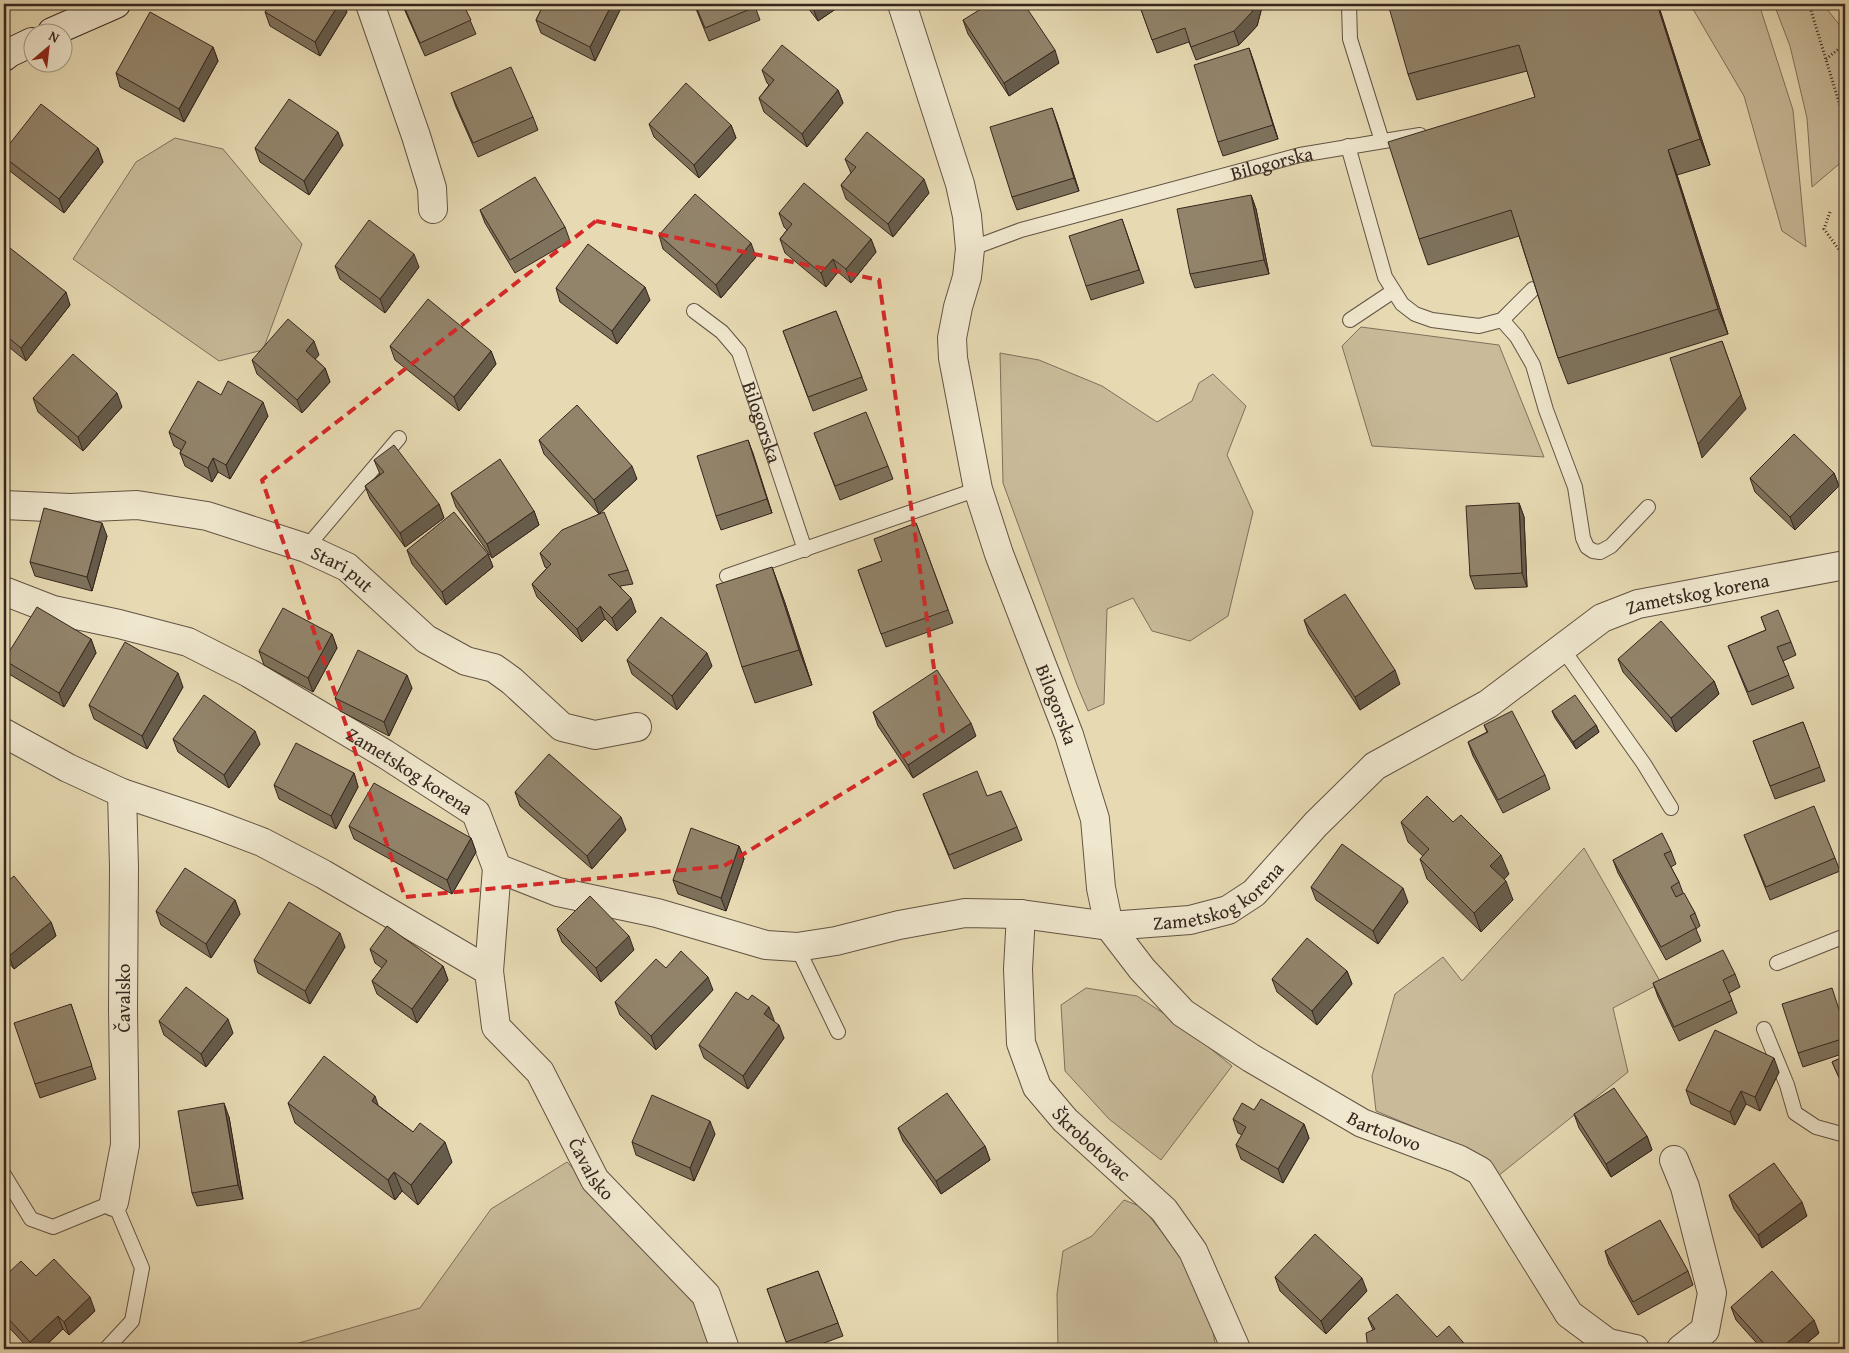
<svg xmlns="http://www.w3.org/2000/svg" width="1849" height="1353" font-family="'Gentium Book Plus',serif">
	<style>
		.green { fill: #c9bb9a; stroke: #80705c }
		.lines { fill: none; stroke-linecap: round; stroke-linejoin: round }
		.lane-casing { stroke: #625343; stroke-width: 16 }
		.street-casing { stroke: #625343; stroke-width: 30 }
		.secondary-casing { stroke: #36261e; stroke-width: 30 }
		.path { stroke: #36261e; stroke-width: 3; stroke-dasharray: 1 2.5; stroke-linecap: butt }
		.lane { stroke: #efe7ce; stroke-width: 14 }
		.street { stroke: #efe7ce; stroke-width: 28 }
		.secondary { stroke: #efe7ce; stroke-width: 28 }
		.wall { fill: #7e725c; stroke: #36261e }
		.shaded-wall { fill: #665c4b; stroke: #36261e }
		.building { fill: #92846b; stroke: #36261e }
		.marked { fill: none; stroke: #d62828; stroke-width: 4; stroke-dasharray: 10 6; stroke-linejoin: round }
		.labels { text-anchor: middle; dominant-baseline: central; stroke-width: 5; stroke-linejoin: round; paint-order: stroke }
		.street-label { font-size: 19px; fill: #36261e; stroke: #efe7ce }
	</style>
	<rect width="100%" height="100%" fill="#e7dab3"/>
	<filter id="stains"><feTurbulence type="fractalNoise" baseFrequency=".004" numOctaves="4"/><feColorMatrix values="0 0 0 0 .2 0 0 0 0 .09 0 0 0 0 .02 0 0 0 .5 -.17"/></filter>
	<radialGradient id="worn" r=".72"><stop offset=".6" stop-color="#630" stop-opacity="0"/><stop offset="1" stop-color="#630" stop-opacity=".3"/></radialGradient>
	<path class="green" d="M1690 4H1759L1793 110 1806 247 1782 231 1744 96Z
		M1774 4H1823L1845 32V159L1812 187 1807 118 1790 46Z
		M175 138 223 149 302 244 263 350 219 361 73 259 136 162Z
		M1361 327 1499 345 1544 457 1372 446 1342 346Z
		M1000 353 1039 360 1102 386 1157 422 1192 401 1199 383 1213 374 1246 406 1227 455 1253 512 1228 616 1190 641 1152 631 1133 598 1107 609 1104 704 1088 711 1077 685 1003 483Z
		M1584 848 1661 983 1613 1008 1628 1072 1498 1176 1477 1153 1376 1111 1372 1076 1395 994 1443 957 1462 981Z
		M1086 988 1137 996 1180 1024 1232 1066 1161 1160 1109 1119 1065 1071 1061 1005Z
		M567 1162 700 1304 711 1349H278L420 1308 491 1209Z
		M1124 1200 1142 1207 1176 1250 1207 1297 1216 1349H1058L1057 1294 1063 1251 1092 1236Z"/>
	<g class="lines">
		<g class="lane-casing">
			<g id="lane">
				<path d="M1349 4 1350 39 1382 141"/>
				<path d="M1348 146 1385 277 1402 304 1415 314 1432 320 1479 326 1502 320 1533 289"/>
				<path id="s1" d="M970 249 1021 230 1300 155 1420 135"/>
				<path id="s2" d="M694 311 722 332 739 352 805 550"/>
				<path d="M1350 320 1392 292"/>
				<path d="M1502 320 1517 337 1533 365 1546 410 1575 487 1583 538 1587 547 1593 551 1600 552 1611 546 1648 507"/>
				<path d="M306 548 399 438"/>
				<path d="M727 576 978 489"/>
				<path d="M1562 648 1644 764 1671 808"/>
				<path d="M797 947 838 1032"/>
				<path d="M1777 963 1845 936"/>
				<path d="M1764 1029 1787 1085 1795 1113 1816 1127 1845 1135"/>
				<path d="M4 1175 31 1219 53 1227 114 1202 142 1268 132 1321 106 1349"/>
			</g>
		</g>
		<g class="street-casing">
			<g id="street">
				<path d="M370 4 416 136 432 188 433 209"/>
				<path id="s3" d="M902 4 960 184 967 216 970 249 967 277 958 307 952 338 953 358 978 489 999 554 1069 735 1095 819 1101 888 1109 926 1142 969 1183 1013 1251 1058 1362 1123 1458 1159 1480 1171 1569 1314 1608 1343 1635 1349"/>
				<path id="s4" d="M4 505 70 508 137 505 207 516 306 548 347 567 426 639 466 661 494 668 512 681 562 727 595 735 637 727"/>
				<path id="s5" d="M4 591 53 610 119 624 188 642 249 673 385 754 476 813 497 868 558 892 657 913 766 945 797 947 836 941 899 925 965 913 1021 914 1109 926 1190 920 1228 910 1254 893 1316 824 1375 766 1488 704 1602 618 1638 604 1845 565"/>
				<path id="s6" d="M4 733 68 768 122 793 209 822 262 842 323 874 489 971 496 1027 540 1072 595 1180 706 1295 725 1349"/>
				<path id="s7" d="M1021 914 1018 969 1021 1043 1037 1087 1065 1120 1164 1210 1193 1251 1236 1349"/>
				<path d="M489 971 497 868"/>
				<path d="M1674 1160 1685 1187 1712 1293 1705 1330 1681 1349"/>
				<path d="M114 1202 125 1145 123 1008 124 867 122 793"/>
			</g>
		</g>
		<g class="secondary-casing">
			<path id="secondary" d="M52 32 116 4
				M4 57 9 53 32 42"/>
		</g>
		<path class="path" d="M1809 4 1845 122
			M1826 59 1845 44
			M1830 212 1824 229 1845 258"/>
		<use href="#lane" class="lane"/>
		<use href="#street" class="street"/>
		<use href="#secondary" class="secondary"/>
	</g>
	<path class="wall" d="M402 4H463L476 34 425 56Z
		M544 4H623L595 61 541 33 536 20Z
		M694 4H754L760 20 709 41Z
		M805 4H843L818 21Z
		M1139 4H1259L1261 11 1257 26 1239 45 1196 60 1189 42 1157 53Z
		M1658 4 1710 165 1677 175 1728 334 1568 384 1558 358 1519 236 1428 265 1419 239 1535 97 1527 71 1417 100 1408 74Z
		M265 12H347L320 56 270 26Z
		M963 20 1059 63 1009 96 968 34Z
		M213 47 218 61 184 122 120 87 116 73Z
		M1249 48 1278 139 1223 156 1218 142Z
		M762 70 838 90 843 103 807 147 764 112 759 98 769 85 767 83Z
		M451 93 533 117 538 130 478 157 456 107Z
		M1057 122 1079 191 1017 210 1012 197Z
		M649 124 731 125 736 138 699 178 654 137Z
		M343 145 309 195 260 162 255 148Z
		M98 148 103 162 64 213 6 168 4 162V151Z
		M845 159 929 193 893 237 846 199 841 185 851 173Z
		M1251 195 1256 209 1269 274 1195 288 1190 274Z
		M480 210 565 227 570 241 515 273 485 223Z
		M779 213 871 239 876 252 851 283 838 272 826 287 785 253 780 239 787 230 784 227Z
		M1122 219 1144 283 1091 300 1086 286Z
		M659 235 756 257 721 298 663 249Z
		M4 256 70 305 26 361 4 343Z
		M335 266 419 267 385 313 340 279Z
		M556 288 650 300 617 344 560 302Z
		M836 311 867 390 813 411 783 331Z
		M390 346 491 351 496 364 459 411 395 360Z
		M319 355 315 359 325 368 330 382 302 413 257 374 252 360Z
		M33 398 122 407 83 451 38 412Z
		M268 416 230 479 218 472 212 482 185 466 180 453 181 450 174 446 169 432Z
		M814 433 888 466 893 479 840 500Z
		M539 440 637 479 600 513 628 570 633 584 620 586 636 612 617 631 605 619 582 642 537 597 532 584 547 568 545 567 540 553 599 514 544 454Z
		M748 440 772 513 721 530 716 516Z
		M374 460 439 504 444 518 405 547 370 499 365 486 380 474Z
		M1834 473 1839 486 1795 530 1755 492 1750 478Z
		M451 493 534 511 539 525 492 558 456 507Z
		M1519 503 1524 517 1527 587 1475 589 1470 576Z
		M916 523 953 623 886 647 858 570 882 561Z
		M107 536 92 591 35 576 30 562Z
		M407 550 488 554 493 567 446 605 412 564Z
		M772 567 785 603 812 685 755 703 742 667Z
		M1761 617 1791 642 1796 655 1783 661 1794 688 1752 705 1728 646 1766 630Z
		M1304 620 1400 684 1360 710 1309 634Z
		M332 634 337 648 313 692 264 665 259 651Z
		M91 639 96 653 64 707 9 674 4 660Z
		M1618 659 1714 681 1719 694 1676 732 1623 672Z
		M627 660 712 666 677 710 632 674Z
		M183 687 147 749 94 719 89 705Z
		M412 688 389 736 340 711 335 698Z
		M1552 711 1596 725 1599 732 1576 749 1555 718Z
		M873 712 976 736 913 778 878 726Z
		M1803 722 1825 781 1775 799 1753 741Z
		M1484 725 1545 775 1550 789 1503 813 1473 756 1468 742 1487 732Z
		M173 739 260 744 229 788 178 752Z
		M354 773 358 787 336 829 279 799 274 785Z
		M515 792 626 830 592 869 520 806Z
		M923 794 987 796 1017 827 1022 840 954 869Z
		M1401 822H1453L1509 874 1504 879 1513 900 1481 932 1427 879 1420 859 1423 856 1408 842Z
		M349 826 471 838 476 852 452 894 354 839Z
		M1744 835 1835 858 1840 871 1770 900Z
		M739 846 744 859 726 911 678 894 673 880Z
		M1671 851 1676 864 1671 867 1679 882 1683 893 1695 913 1700 926 1696 929 1701 941 1666 960 1618 873 1613 860Z
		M4 884 51 922 56 936 14 969 4 957Z
		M1311 887 1408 902 1378 944 1316 900Z
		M235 900 240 914 211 958 161 925 156 911Z
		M557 929 634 950 601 982 562 942Z
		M345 947 310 1004 258 973 254 960Z
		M370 949 443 966 448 980 417 1023 377 994 372 981 382 968 375 963Z
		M666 968 713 990 656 1050 620 1015 615 1002Z
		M1347 971 1352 984 1317 1025 1277 992 1272 979Z
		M1735 974 1740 987 1729 993 1737 1013 1679 1041 1658 997 1653 983Z
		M71 1004 96 1079 40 1098 35 1084Z
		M774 1020V1021L784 1038 748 1089 704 1058 699 1045Z
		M159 1021 233 1033 206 1067 164 1035Z
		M1845 1027V1053L1803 1067 1798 1053Z
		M1845 1056V1091L1832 1062Z
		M1779 1072 1760 1111 1746 1104 1735 1125 1691 1104 1686 1090Z
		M288 1103 379 1106 452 1162 418 1205 402 1191 395 1200 295 1123Z
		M1254 1110 1304 1124 1309 1138 1283 1183 1241 1159 1236 1145 1242 1135 1238 1133 1233 1119Z
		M1574 1114 1647 1136 1652 1150 1611 1177 1579 1128Z
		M229 1117 243 1199 197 1206 192 1193Z
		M898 1128 985 1146 990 1160 941 1194 903 1141Z
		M715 1134 694 1181 636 1155 632 1142Z
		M1729 1195 1807 1216 1762 1248 1734 1209Z
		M1605 1251 1688 1271 1693 1285 1638 1315 1609 1264Z
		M818 1271 843 1336 808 1349H789L767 1289Z
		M36 1276 95 1311 69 1335 63 1329 42 1349H29L4 1322V1277Z
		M1275 1277 1367 1291 1326 1334 1280 1291Z
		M1731 1307 1819 1333 1800 1349H1762L1736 1320Z
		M1368 1318 1437 1337 1373 1330Z"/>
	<path class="shaded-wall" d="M339 4H344L347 12 320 56 315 42Z
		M612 4H623L595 61 590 47Z
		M818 4H843L818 21 813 8Z
		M1254 4H1259L1261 11 1257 26 1239 45 1234 31Z
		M1657 4H1658L1710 165 1700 139Z
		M213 47 218 61 184 122 179 109Z
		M1249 48 1254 62 1278 139 1273 125Z
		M1055 50 1059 63 1009 96 1004 83Z
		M838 90 843 103 807 147 802 134Z
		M1052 108 1057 122 1079 191 1074 178Z
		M731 125 736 138 699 178 694 165Z
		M338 132 343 145 309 195 304 181Z
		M98 148 103 162 64 213 59 199Z
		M1668 150 1677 175 1728 334 1718 309Z
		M924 179 929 193 893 237 888 224Z
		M1251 195 1256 209 1269 274 1264 260Z
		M871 239 876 252 851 283 846 269Z
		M751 243 756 257 721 298 716 285Z
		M414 254 419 267 385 313 380 299Z
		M833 259 838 272 826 287 821 273Z
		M645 287 650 300 617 344 612 331Z
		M66 292 70 305 26 361 21 348Z
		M314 341 319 355 311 364 306 351Z
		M1722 341 1746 409 1702 458 1698 444Z
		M491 351 496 364 459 411 454 397Z
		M325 368 330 382 302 413 297 400Z
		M117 393 122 407 83 451 78 437Z
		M263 402 268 416 230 479 226 465Z
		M748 440 753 453 772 513 767 499Z
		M213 458 218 472 212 482 208 468Z
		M632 466 637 479 599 514 594 500Z
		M1834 473 1839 486 1795 530 1790 517Z
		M1519 503 1524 517 1527 587 1522 573Z
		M439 504 444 518 405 547 400 533Z
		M534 511 539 525 492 558 487 544Z
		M102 523 107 536 92 591 87 577Z
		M488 554 493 567 446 605 442 592Z
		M772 567 785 603 812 685 799 650Z
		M631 598 636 612 617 631 612 618Z
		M600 606 605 619 582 642 577 629Z
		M332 634 337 648 313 692 308 678Z
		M91 639 96 653 64 707 59 693Z
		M707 653 712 666 677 710 672 696Z
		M1395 670 1400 684 1360 710 1355 697Z
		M178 673 183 687 147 749 142 736Z
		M407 675 412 688 389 736 384 722Z
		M1714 681 1719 694 1676 732 1671 718Z
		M971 723 976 736 913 778 908 765Z
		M1596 725 1599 732 1576 749 1573 742Z
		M255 731 260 744 229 788 224 775Z
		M354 773 358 787 336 829 331 816Z
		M621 817 626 830 592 869 587 856Z
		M471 838 476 852 452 894 447 880Z
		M739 846 744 859 726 911 721 898Z
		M1501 855 1509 874 1498 886 1490 866Z
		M1506 881 1513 900 1481 932 1474 913Z
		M1403 888 1408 902 1378 944 1373 931Z
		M235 900 240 914 211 958 206 944Z
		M51 922 56 936 14 969 9 956Z
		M340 933 345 947 310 1004 305 991Z
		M629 936 634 950 601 982 596 968Z
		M443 966 448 980 417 1023 412 1009Z
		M1347 971 1352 984 1317 1025 1312 1011Z
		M708 977 713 990 656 1050 651 1036Z
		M769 1007 774 1020 769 1028 764 1014Z
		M228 1019 233 1033 206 1067 201 1054Z
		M779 1025 784 1038 748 1089 743 1076Z
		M1774 1058 1779 1072 1760 1111 1755 1097Z
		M1741 1091 1746 1104 1735 1125 1730 1112Z
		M375 1096 382 1116 372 1101Z
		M224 1103 229 1117 243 1199 238 1185Z
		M710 1121 715 1134 694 1181 690 1168Z
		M1304 1124 1309 1138 1283 1183 1278 1169Z
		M1647 1136 1652 1150 1611 1177 1606 1164Z
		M445 1142 452 1162 418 1205 411 1185Z
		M985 1146 990 1160 941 1194 936 1181Z
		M394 1172 402 1191 395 1200 388 1180Z
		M1802 1202 1807 1216 1762 1248 1758 1235Z
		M1362 1278 1367 1291 1326 1334 1321 1321Z
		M90 1297 95 1311 69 1335 64 1322Z
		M58 1316 63 1329 42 1349H33L30 1342Z
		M1814 1320 1819 1333 1800 1349H1780Z"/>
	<path class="building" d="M270 4H339L315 42 265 12Z
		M403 4H463L471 20 420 43Z
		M544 4H612L590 47 536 20Z
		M695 4H754L755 7 705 28Z
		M810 4H818L813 8Z
		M989 4H1024L1055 50 1004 83 963 20Z
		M1139 4H1254L1252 12 1234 31 1191 47 1185 28 1152 40Z
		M1388 4H1657L1700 139 1668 150 1718 309 1558 358 1511 210 1419 239 1388 142 1535 97 1519 45 1408 74Z
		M150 12 213 47 179 109 116 73Z
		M782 45 838 90 802 134 759 98 774 80 762 70Z
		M1249 48 1273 125 1218 142 1194 65Z
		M511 67 533 117 473 143 451 93Z
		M686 83 731 125 694 165 649 124Z
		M289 99 338 132 304 181 255 148Z
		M41 104 98 148 59 199 4 157V151Z
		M1052 108 1074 178 1012 197 990 127Z
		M867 132 924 179 888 224 841 185 856 167 845 159Z
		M535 177 565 227 510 260 480 210Z
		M804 183 871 239 846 269 833 259 821 273 780 239 792 224 779 213Z
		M695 194 751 243 716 285 659 235Z
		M1251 195 1264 260 1190 274 1177 209Z
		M1122 219 1139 270 1086 286 1069 236Z
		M369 220 414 254 380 299 335 266Z
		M588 244 645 287 612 331 556 288Z
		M10 248 66 292 21 348 4 334V256Z
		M428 299 491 351 454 397 390 346Z
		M836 311 862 377 808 397 783 331Z
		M288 319 314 341 306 351 325 368 297 400 252 360Z
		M1722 341 1741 395 1698 444 1670 358Z
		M73 354 117 393 78 437 33 398Z
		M198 381 221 395 228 381 263 402 226 465 213 458 208 468 180 453 186 442 169 432Z
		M577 405 632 466 594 500 539 440Z
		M866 412 888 466 835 486 814 433Z
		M1794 434 1834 473 1790 517 1750 478Z
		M748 440 767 499 716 516 697 456Z
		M394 445 439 504 400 533 365 486 384 472 374 460Z
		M500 459 534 511 487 544 451 493Z
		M1519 503 1522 573 1470 576 1466 506Z
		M44 508 102 523 87 577 30 562Z
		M454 512 488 554 442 592 407 550Z
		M604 512 628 570 608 575 631 598 612 618 600 606 577 629 532 584 551 564 540 553 562 530Z
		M916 523 948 610 881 634 858 570 882 561 874 539Z
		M772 567 799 650 742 667 716 585Z
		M1345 594 1395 670 1355 697 1304 620Z
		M37 607 91 639 59 693 4 660Z
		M283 608 332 634 308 678 259 651Z
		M1778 610 1791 642 1777 647 1789 675 1748 692 1728 646 1766 630 1761 617Z
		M661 617 707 653 672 696 627 660Z
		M1661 621 1714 681 1671 718 1618 659Z
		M125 642 178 673 142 736 89 705Z
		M358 650 407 675 384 722 335 698Z
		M937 670 971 723 908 765 873 712Z
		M204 695 255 731 224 775 173 739Z
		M1575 695 1596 725 1573 742 1552 711Z
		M1512 711 1545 775 1498 800 1468 742 1488 732 1484 725Z
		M1803 722 1820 767 1770 786 1753 741Z
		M296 743 354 773 331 816 274 785Z
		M549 754 621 817 587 856 515 792Z
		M977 771 987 796 1001 791 1017 827 949 855 923 794Z
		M374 783 471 838 447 880 349 826Z
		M1427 796 1453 822 1461 815 1501 855 1490 866 1506 881 1474 913 1420 859 1429 849 1401 822Z
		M1814 806 1835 858 1766 887 1744 835Z
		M691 828 739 846 721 898 673 880Z
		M1662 833 1671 851 1664 854 1679 882 1671 887 1676 897 1684 893 1695 913 1690 916 1696 928 1661 947 1613 860Z
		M1342 844 1403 888 1373 931 1311 887Z
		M185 868 235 900 206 944 156 911Z
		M14 876 51 922 9 956 4 949V884Z
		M590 896 629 936 596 968 557 929Z
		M289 902 340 933 305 991 254 960Z
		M387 926 443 966 412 1009 372 981 387 961 370 949Z
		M1307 938 1347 971 1312 1011 1272 979Z
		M1723 950 1735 974 1723 980 1732 1000 1674 1027 1653 983Z
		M681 951 708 977 651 1036 615 1002 656 959 666 968Z
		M186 987 228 1019 201 1054 159 1021Z
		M1832 988 1845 1028V1038L1798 1053 1782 1004Z
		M736 992 748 1000 752 995 769 1007 764 1014 779 1025 743 1076 699 1045Z
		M71 1004 92 1066 35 1084 14 1023Z
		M1715 1030 1774 1058 1755 1097 1741 1091 1730 1112 1686 1090Z
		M324 1056 375 1096 372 1101 413 1132 420 1123 445 1142 411 1185 394 1172 388 1180 288 1103Z
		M1845 1056V1083L1842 1084 1832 1062Z
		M1614 1088 1647 1136 1606 1164 1574 1114Z
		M947 1093 985 1146 936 1181 898 1128Z
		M652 1095 710 1121 690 1168 632 1142Z
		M1261 1099 1304 1124 1278 1169 1236 1145 1246 1127 1233 1119 1242 1103 1254 1110Z
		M224 1103 238 1185 192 1193 178 1111Z
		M1774 1163 1802 1202 1758 1235 1729 1195Z
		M1660 1220 1688 1271 1633 1302 1605 1251Z
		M1315 1234 1362 1278 1321 1321 1275 1277Z
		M54 1259 90 1297 64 1322 58 1316 30 1342 4 1314V1277L21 1261 36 1276Z
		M818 1271 838 1323 786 1342 767 1289Z
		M1772 1271 1814 1320 1780 1349H1769L1731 1307Z
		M1397 1294 1437 1337 1449 1326 1469 1349H1368L1366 1333 1375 1329 1368 1318Z"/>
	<path class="marked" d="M596 221 879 280 943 732 724 866 405 897 262 480Z"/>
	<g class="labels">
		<g class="street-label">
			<text stroke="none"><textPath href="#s1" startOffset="314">Bilogorska</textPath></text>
			<text stroke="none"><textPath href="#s2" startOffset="135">Bilogorska</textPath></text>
			<text stroke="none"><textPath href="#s4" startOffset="350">Stari put</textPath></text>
			<text stroke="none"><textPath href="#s5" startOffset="1911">Zametskog korena</textPath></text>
			<text stroke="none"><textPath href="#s3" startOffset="729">Bilogorska</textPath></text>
			<text stroke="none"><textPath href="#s5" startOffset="448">Zametskog korena</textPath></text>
			<text stroke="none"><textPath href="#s5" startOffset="1330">Zametskog korena</textPath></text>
			<text transform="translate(123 998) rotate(-90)">Čavalsko</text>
			<text stroke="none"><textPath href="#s3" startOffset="1306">Bartolovo</textPath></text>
			<text stroke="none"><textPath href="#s7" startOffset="255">Škrobotovac</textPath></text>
			<text stroke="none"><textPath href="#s6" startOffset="771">Čavalsko</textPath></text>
		</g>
	</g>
	<rect width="1849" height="1353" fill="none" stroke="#e7dab3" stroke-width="20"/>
	<rect x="5" y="5" width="1839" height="1343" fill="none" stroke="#36261e" stroke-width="2.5"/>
	<rect x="10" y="10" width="1829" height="1333" fill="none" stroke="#36261e"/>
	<g transform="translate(48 48) rotate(28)"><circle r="24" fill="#efe7ce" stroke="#a59a88"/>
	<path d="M0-4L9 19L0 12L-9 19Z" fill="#8f2418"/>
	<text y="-8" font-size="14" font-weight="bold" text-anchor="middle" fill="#36261e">N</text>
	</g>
	<rect width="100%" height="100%" filter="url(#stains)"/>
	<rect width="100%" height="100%" fill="url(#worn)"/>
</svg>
